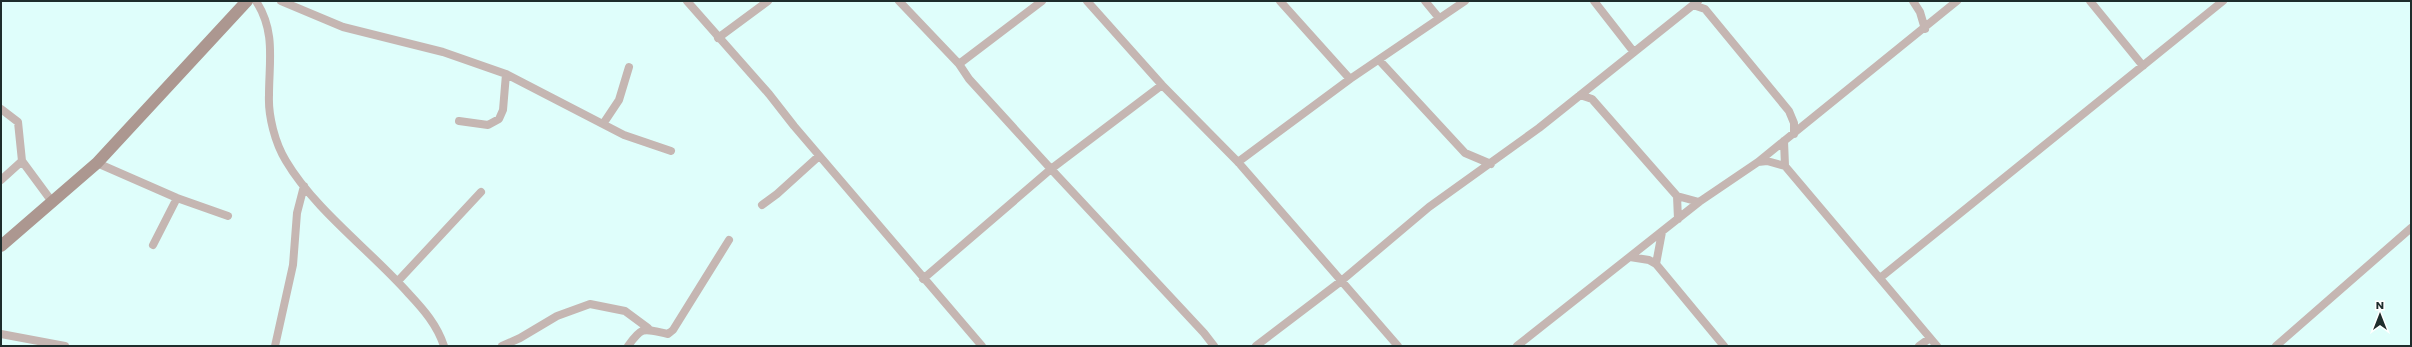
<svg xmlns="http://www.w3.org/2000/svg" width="2412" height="347" font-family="Poppins,sans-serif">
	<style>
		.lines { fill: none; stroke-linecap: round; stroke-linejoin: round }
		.street { stroke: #c5b6b2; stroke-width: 8 }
		.secondary { stroke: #ac9790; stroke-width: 12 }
	</style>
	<rect width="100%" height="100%" fill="#dffefb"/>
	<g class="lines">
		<path class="street" d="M256 1C276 32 269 61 269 95 268 116 275 143 286 161 315 210 371 251 409 294 424 310 437 325 444 346
			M281 1 343 27 443 52 506 74 624 135 671 151
			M687 1 769 94 794 126 982 346
			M899 1 959 64 969 79 1051 169 1204 333 1214 346
			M1087 1 1162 85 1238 162 1398 346
			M1280 1 1350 79
			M1425 1 1439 18
			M1594 1 1633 51
			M1913 1 1920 12 1925 29
			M2090 1 2143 66
			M1693 5 1705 9 1789 111 1794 123V134
			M718 38 768 1
			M1379 60 1465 153 1491 164
			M959 64 1042 1
			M1580 95 1592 99 1677 196 1699 202
			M1 109 18 122 22 161 53 203
			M459 121 488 125 499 119 503 110 506 74
			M603 124 619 100 629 67
			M1784 141 1785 166
			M1238 162 1350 79 1465 1
			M1758 162 1957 1
			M97 163 177 198 228 216
			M1 180 22 161
			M1677 196 1678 219
			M762 205 777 194 819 156
			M153 245 177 198
			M1630 257 1649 260 1656 264 1724 346
			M1656 264 1662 232
			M1880 278 2223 1
			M923 279 1051 169 1162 85
			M398 281 481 192
			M1 334 65 346
			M275 346 293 265 297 213 304 186
			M502 346 520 338 557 316 590 304 625 311 648 328
			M628 346C643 325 644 329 668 334L673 330 729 240
			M1256 346 1340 282 1429 207 1539 128 1698 1
			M1517 346 1699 202 1758 162 1767 161 1785 166 1937 346
			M1919 346 1930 338
			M2276 346 2411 228"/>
		<path class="secondary" d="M1 246 97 163 247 1"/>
	</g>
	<rect width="2412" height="347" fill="none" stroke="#1e2d2c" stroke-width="4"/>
	<g transform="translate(2380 315)" stroke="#ffffff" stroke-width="3" paint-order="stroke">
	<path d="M0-3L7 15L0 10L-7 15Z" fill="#1e2d2c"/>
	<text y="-6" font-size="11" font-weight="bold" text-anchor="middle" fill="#1e2d2c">N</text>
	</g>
</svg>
